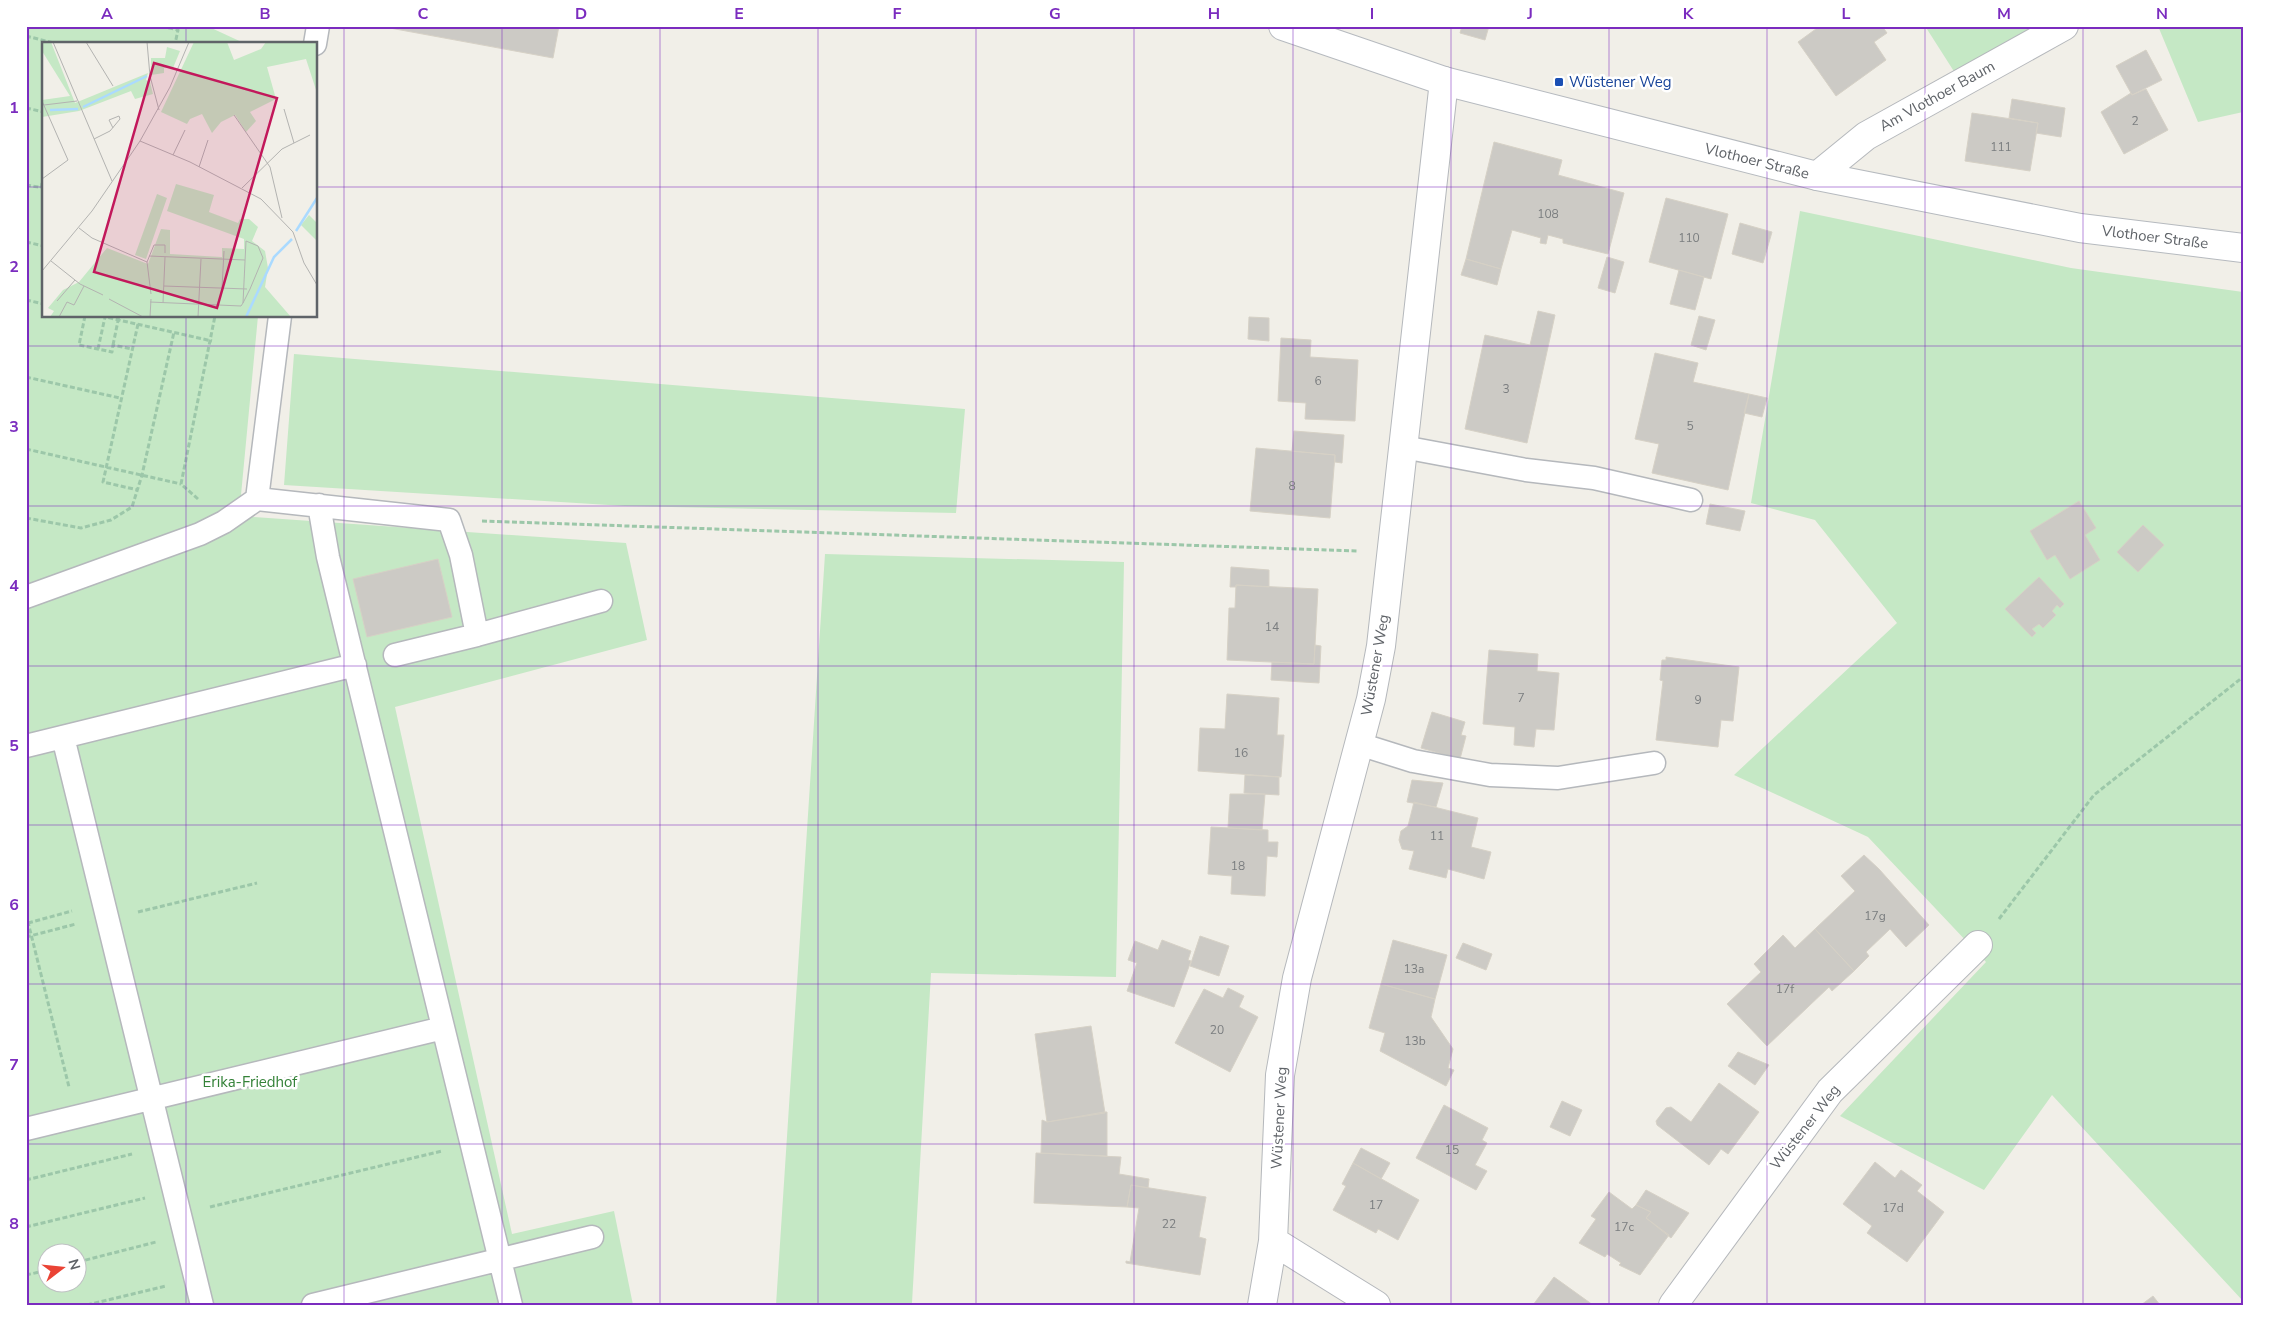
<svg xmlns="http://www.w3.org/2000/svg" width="2269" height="1331" font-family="'Nunito Sans',sans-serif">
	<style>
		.green { fill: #c5e8c5; fill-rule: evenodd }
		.building { fill: #cccac5; stroke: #d6d1c6 }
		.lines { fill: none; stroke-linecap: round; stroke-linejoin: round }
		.lane-casing { stroke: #b5b8bc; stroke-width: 25 }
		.street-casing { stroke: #b5b8bc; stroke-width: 30 }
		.secondary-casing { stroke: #b6babf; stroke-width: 30 }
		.path { stroke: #9cc7a9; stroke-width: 3; stroke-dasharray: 5 2.5; stroke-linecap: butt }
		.lane { stroke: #fff; stroke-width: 22 }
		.street { stroke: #fff; stroke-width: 28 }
		.secondary { stroke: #fff; stroke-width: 28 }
		.grid { fill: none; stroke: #7b2cbf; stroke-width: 1; stroke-opacity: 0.55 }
		.transit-dot { fill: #1a4fb4; stroke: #fff; stroke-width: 2 }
		.labels { text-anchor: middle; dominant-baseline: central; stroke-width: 5; stroke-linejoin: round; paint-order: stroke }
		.number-label { font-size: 12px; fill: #7a7d7f }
		.transit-label { font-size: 15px; fill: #164399; stroke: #fff; text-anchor: start }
		.street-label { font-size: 15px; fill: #5f6368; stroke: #fff }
		.park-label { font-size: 15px; fill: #348238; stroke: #fff }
		.inset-river { fill: none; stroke: #aadaff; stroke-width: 2.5 }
		.inset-road { fill: none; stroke: #b3b3b1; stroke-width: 1 }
		.view { fill: #c2185b; fill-opacity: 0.15; stroke: #c2185b; stroke-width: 2.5 }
		.inset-edge { fill: none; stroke: #5f6368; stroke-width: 2.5 }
		.neatline { fill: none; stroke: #7b2cbf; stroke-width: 2 }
		.grid-label { font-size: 16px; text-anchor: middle; font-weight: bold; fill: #7b2cbf }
	</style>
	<rect width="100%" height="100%" fill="#f1efe8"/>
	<path class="green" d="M26 26H207L246 44H44V316H258L239 516 626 543 647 640 395 707 512 1234 614 1211 633 1305H26ZM48 1254H78V1284H48Z
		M1925 26H2041L1955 73Z
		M2158 26H2243V112L2198 122Z
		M1800 211 2071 268 2243 292V1301L2052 1095 1984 1190 1840 1116 1986 962 1868 837 1734 775 1897 623 1815 520 1751 503Z
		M294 354 965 409 956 513 625 506 284 485Z
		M825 554 1124 562 1116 977 931 973 912 1303 924 1305H776Z"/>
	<path class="building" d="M379 26H559L553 58Z
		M1462 26H1489L1485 40 1460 33Z
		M1820 26H1882L1887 33 1874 42 1886 60 1836 96 1798 42Z
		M2146 50 2162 80 2132 95 2116 66Z
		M2146 89 2168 130 2124 154 2101 112 2131 93 2132 95Z
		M2012 99 2065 108 2061 137 2036 133 2038 123 2009 118Z
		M1972 113 2038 123 2030 171 1965 161Z
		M1494 142 1562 160 1558 175 1624 193 1608 254 1563 243V239L1548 235 1546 244 1540 243 1541 238 1512 230 1501 269 1466 259Z
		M1666 198 1728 214 1711 279 1649 262Z
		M1740 223 1772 232 1763 263 1732 254Z
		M1607 257 1624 262 1615 293 1598 288Z
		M1466 259 1501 269 1497 285 1461 275Z
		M1679 270 1704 277 1695 310 1670 304Z
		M1538 311 1555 315 1527 443 1465 429 1485 335 1530 345Z
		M1699 316 1715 320 1706 350 1691 345Z
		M1249 317 1269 318V341L1248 339Z
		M1281 338 1311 340 1310 357 1358 360 1355 421 1305 419 1306 403 1278 401Z
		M1655 353 1698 363 1693 382 1749 394 1728 490 1652 473 1659 444 1635 439Z
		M1749 394 1767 398 1762 417 1744 413Z
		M1294 431 1344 435 1342 463 1335 462V455L1292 451Z
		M1256 448 1335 455 1330 518 1250 511Z
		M2079 501 2096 528 2085 535 2100 560 2070 579 2055 555 2047 560 2030 531Z
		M1710 504 1745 511 1740 531 1706 524Z
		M2143 525 2164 545 2138 572 2117 552Z
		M438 559 452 617 367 637 353 579Z
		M1231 567 1269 570V587L1236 585V587H1230Z
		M2039 577 2064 604 2060 608 2057 605 2052 611 2056 615 2043 628 2039 624 2032 629 2036 633 2032 637 2005 609Z
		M1236 585 1318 589 1314 664 1227 660 1229 608H1235Z
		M1315 645 1321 646 1319 683 1271 680 1272 662 1314 664Z
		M1489 650 1538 654 1537 671 1559 673 1554 730 1536 729 1534 747 1514 745 1515 727 1483 724Z
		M1666 657 1739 667 1733 721 1721 720 1718 747 1656 740 1663 681 1660 680 1662 660H1666Z
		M1227 694 1279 698 1277 735H1284L1281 777 1198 771 1200 728 1225 729Z
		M1432 712 1465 722 1461 735 1466 736 1460 759 1421 748Z
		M1245 775 1279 777V795L1244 793Z
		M1412 780 1443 783 1436 807 1407 802Z
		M1230 794H1265L1262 830 1228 828Z
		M1414 802 1478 818 1471 847 1491 852 1484 879 1448 869 1446 878 1409 869 1414 851 1402 849 1399 840 1401 831 1408 826Z
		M1211 827 1268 830V842H1278L1277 857 1267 856 1265 896 1231 894 1232 876 1208 874Z
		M1864 855 1879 869 1929 925 1906 947 1890 929 1866 952 1869 956 1854 971 1815 929 1855 891 1841 876Z
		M1815 929 1854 971 1832 991 1829 987 1767 1046 1727 1004 1761 972 1754 964 1783 935 1795 948Z
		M1200 936 1229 946 1219 976 1190 966Z
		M1162 940 1191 951 1188 960 1191 961 1174 1007 1127 991 1137 963 1128 960 1135 941 1158 950Z
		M1393 940 1447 955 1435 999 1381 984Z
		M1463 943 1492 954 1486 970 1456 958Z
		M1381 984 1435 999 1431 1017 1453 1049 1448 1068 1454 1070 1446 1086 1380 1051 1385 1033 1369 1028Z
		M1228 988 1244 996 1239 1007 1258 1017 1230 1072 1175 1043 1204 989 1223 998Z
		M1091 1026 1105 1113 1047 1122 1035 1034Z
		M1738 1052 1769 1065 1755 1085 1728 1066Z
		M1719 1083 1759 1112 1728 1154 1721 1149 1709 1165 1657 1125 1656 1121 1666 1108 1671 1107 1691 1122Z
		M1562 1101 1582 1110 1570 1136 1550 1127Z
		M1444 1105 1488 1128 1482 1140 1487 1143 1475 1165 1487 1171 1476 1190 1416 1158Z
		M1104 1112H1107V1156L1041 1153 1042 1120 1047 1122Z
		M1361 1148 1390 1163 1381 1179 1353 1163Z
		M1036 1153 1121 1157 1119 1174 1149 1179 1148 1188 1131 1185 1127 1207 1034 1203Z
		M1875 1162 1895 1178 1901 1170 1922 1185 1917 1191 1944 1212 1907 1262 1867 1233 1872 1226 1843 1204Z
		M1353 1163 1419 1200 1398 1240 1378 1229 1376 1233 1333 1210 1346 1186 1342 1184Z
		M1131 1185 1206 1197 1199 1237 1206 1239 1200 1275 1126 1263V1261L1130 1262 1139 1208 1127 1207Z
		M1646 1190 1689 1213 1671 1238 1646 1218 1651 1212 1636 1205Z
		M1609 1192 1632 1209 1636 1205 1651 1212 1646 1218 1669 1235 1640 1275 1619 1265 1621 1263 1607 1254 1605 1257 1579 1243 1596 1219 1591 1216Z
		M1554 1277 1593 1305H1533Z
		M2153 1296 2160 1305H2141Z"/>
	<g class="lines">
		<g class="lane-casing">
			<path id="lane" d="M315 44 318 26
				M1403 447 1526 470 1594 478 1691 500
				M257 499 280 316
				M319 505 328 557 511 1305
				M26 597 200 534 224 522 257 499 449 520 461 555 477 635 395 655
				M477 635 601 601
				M63 737 202 1305
				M1359 744 1413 761 1490 775 1558 778 1654 763
				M26 746 355 665
				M26 1129 443 1028
				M313 1305 592 1237"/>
		</g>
		<g class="street-casing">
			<path id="street" d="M1817 176 1866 136 2064 26
				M1273 1241 1376 1305
				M1262 1305 1273 1241 1280 1075 1297 978 1371 699 1381 646 1444 81
				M1673 1305 1830 1091 1978 945"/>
		</g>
		<g class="secondary-casing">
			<path id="secondary" d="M1283 26 1444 81 1817 176 2080 228 2243 248"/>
		</g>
		<path class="path" d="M161 26 178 30 175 44
			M26 36 58 44
			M26 108 44 112
			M26 185 44 188
			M41 188 44 174
			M26 242 44 246
			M26 300 44 304
			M85 316 79 345 112 352 113 345 132 349
			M101 316 212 341
			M138 324 103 482 138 490
			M113 345 119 316
			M98 349 105 317
			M26 377 120 398
			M26 449 181 484
			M198 499 181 484 215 316
			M26 518 81 528 111 520 132 507 142 475 174 332
			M482 521 1358 551
			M138 912 257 883
			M26 914 69 1087
			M1999 919 2094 795 2243 677
			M28 923 72 911
			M26 937 76 924
			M26 1180 132 1154
			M210 1207 442 1151
			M26 1227 145 1198
			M78 1262 156 1242
			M26 1275 48 1270
			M87 1305 166 1286"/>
		<use href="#lane" class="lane"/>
		<use href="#street" class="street"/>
		<use href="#secondary" class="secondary"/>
	</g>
	<path class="grid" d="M186 26V44M344 26V1305M502 26V1305M660 26V1305M818 26V1305M976 26V1305M1134 26V1305M1293 26V1305M1451 26V1305M1609 26V1305M1767 26V1305M1925 26V1305M2083 26V1305M26 187H44M316 187H2243M186 316V1305M26 346H2243M26 506H2243M26 666H2243M26 825H2243M26 984H2243M26 1144H2243"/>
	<rect class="transit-dot" x="1554" y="77" width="10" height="10" rx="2.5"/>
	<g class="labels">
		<g class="number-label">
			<text x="2135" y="121">2</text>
			<text x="2001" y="147">111</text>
			<text x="1548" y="214">108</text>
			<text x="1689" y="238">110</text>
			<text x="1318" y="381">6</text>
			<text x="1506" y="389">3</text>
			<text x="1690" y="426">5</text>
			<text x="1292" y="486">8</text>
			<text x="1272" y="627">14</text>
			<text x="1521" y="698">7</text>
			<text x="1698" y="700">9</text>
			<text x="1241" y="753">16</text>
			<text x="1437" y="836">11</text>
			<text x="1238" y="866">18</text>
			<text x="1875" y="916">17g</text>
			<text x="1414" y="969">13a</text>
			<text x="1785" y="989">17f</text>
			<text x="1217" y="1030">20</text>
			<text x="1415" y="1041">13b</text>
			<text x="1452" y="1150">15</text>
			<text x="1376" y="1205">17</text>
			<text x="1893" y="1208">17d</text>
			<text x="1169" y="1224">22</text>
			<text x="1624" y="1227">17c</text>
		</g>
		<g class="transit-label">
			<text x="1569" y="82">Wüstener Weg</text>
		</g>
		<g class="street-label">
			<text transform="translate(1937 96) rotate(-29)">Am Vlothoer Baum</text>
			<text transform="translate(1757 161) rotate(14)">Vlothoer Straße</text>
			<text transform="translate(2155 237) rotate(7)">Vlothoer Straße</text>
			<text transform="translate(1375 665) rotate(-80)">Wüstener Weg</text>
			<text transform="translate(1279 1118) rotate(-87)">Wüstener Weg</text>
			<text transform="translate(1805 1127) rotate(-52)">Wüstener Weg</text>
		</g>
		<g class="park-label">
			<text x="250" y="1082">Erika-Friedhof</text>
		</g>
	</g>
	<g transform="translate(42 42)">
		<rect width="275" height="275" fill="#f1efe8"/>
		<path d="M0 0H9L33 61 106 31 104 38 108 40 111 52 93 57 89 49 37 69 0 75V58L28 54 0 9ZM152 0H185L192 18 219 7 224 0H275V51L264 17 225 25 234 57 208 70 214 79 204 90 193 73 179 80 170 91 160 72 148 77 145 82 119 70ZM125 5 138 9 131 26H122V31L109 33V16H123ZM134 142 172 153 167 170 196 181 198 177H207L216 185 210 199 223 209 226 226 223 245 249 275H8L12 269 6 266 21 248 37 240 65 206 106 222 119 187 128 188V212L180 215V206L202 207V197L125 169ZM115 152 125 156 104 217 93 213ZM267 173 275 181V199L259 183Z" fill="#c5e8c5"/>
		<path class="inset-river" d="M41 65 105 34M8 68 36 67M254 189 275 156M204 275 232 215 250 197"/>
		<path class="inset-road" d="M11 0 70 139M44 0 71 44M105 0 108 34 117 68M0 59 26 118 0 137M2 63 35 59M242 67 252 101M192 73 228 125 240 176M52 97 68 89 78 77 77 74 67 78 71 86M98 99 148 120 219 157 251 190 262 221 275 243M131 113 143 88M157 125 166 98M200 146 240 107 268 93M37 186 50 196 105 220M107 214 203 218M9 219 38 242 61 253M0 229 50 169 98 99 128 45 147 0M122 244 205 247M180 246 182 209M109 252 105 220 112 203H123V211M67 257 101 275M15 259 33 238M108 260 199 264 201 261 208 247 221 216 216 204 204 199 201 261M121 261 123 215M17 275 25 260 32 263 42 244M108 275 109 257M156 275 159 217"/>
		<path class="view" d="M112 21 235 56 175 266 52 230Z"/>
		<rect width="275" height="275" class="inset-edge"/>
	</g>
	<rect width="2269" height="1331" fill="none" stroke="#ffffff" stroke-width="55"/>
	<g transform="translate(62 1268) rotate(74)"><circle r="24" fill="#ffffff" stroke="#bfc1c3"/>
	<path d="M0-4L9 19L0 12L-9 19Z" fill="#ea4335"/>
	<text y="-8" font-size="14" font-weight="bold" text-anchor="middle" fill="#5f6368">N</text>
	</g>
	<rect x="28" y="28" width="2214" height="1276" class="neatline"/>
	<g class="grid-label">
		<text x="107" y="19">A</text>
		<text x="265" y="19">B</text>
		<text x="423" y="19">C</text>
		<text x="581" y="19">D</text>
		<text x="739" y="19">E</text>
		<text x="897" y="19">F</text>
		<text x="1055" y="19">G</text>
		<text x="1214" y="19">H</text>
		<text x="1372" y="19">I</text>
		<text x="1530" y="19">J</text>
		<text x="1688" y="19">K</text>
		<text x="1846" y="19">L</text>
		<text x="2004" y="19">M</text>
		<text x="2162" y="19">N</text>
		<text x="14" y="113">1</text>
		<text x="14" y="272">2</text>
		<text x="14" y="432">3</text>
		<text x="14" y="591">4</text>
		<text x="14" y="751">5</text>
		<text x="14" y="910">6</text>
		<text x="14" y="1070">7</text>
		<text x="14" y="1229">8</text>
	</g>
</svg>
